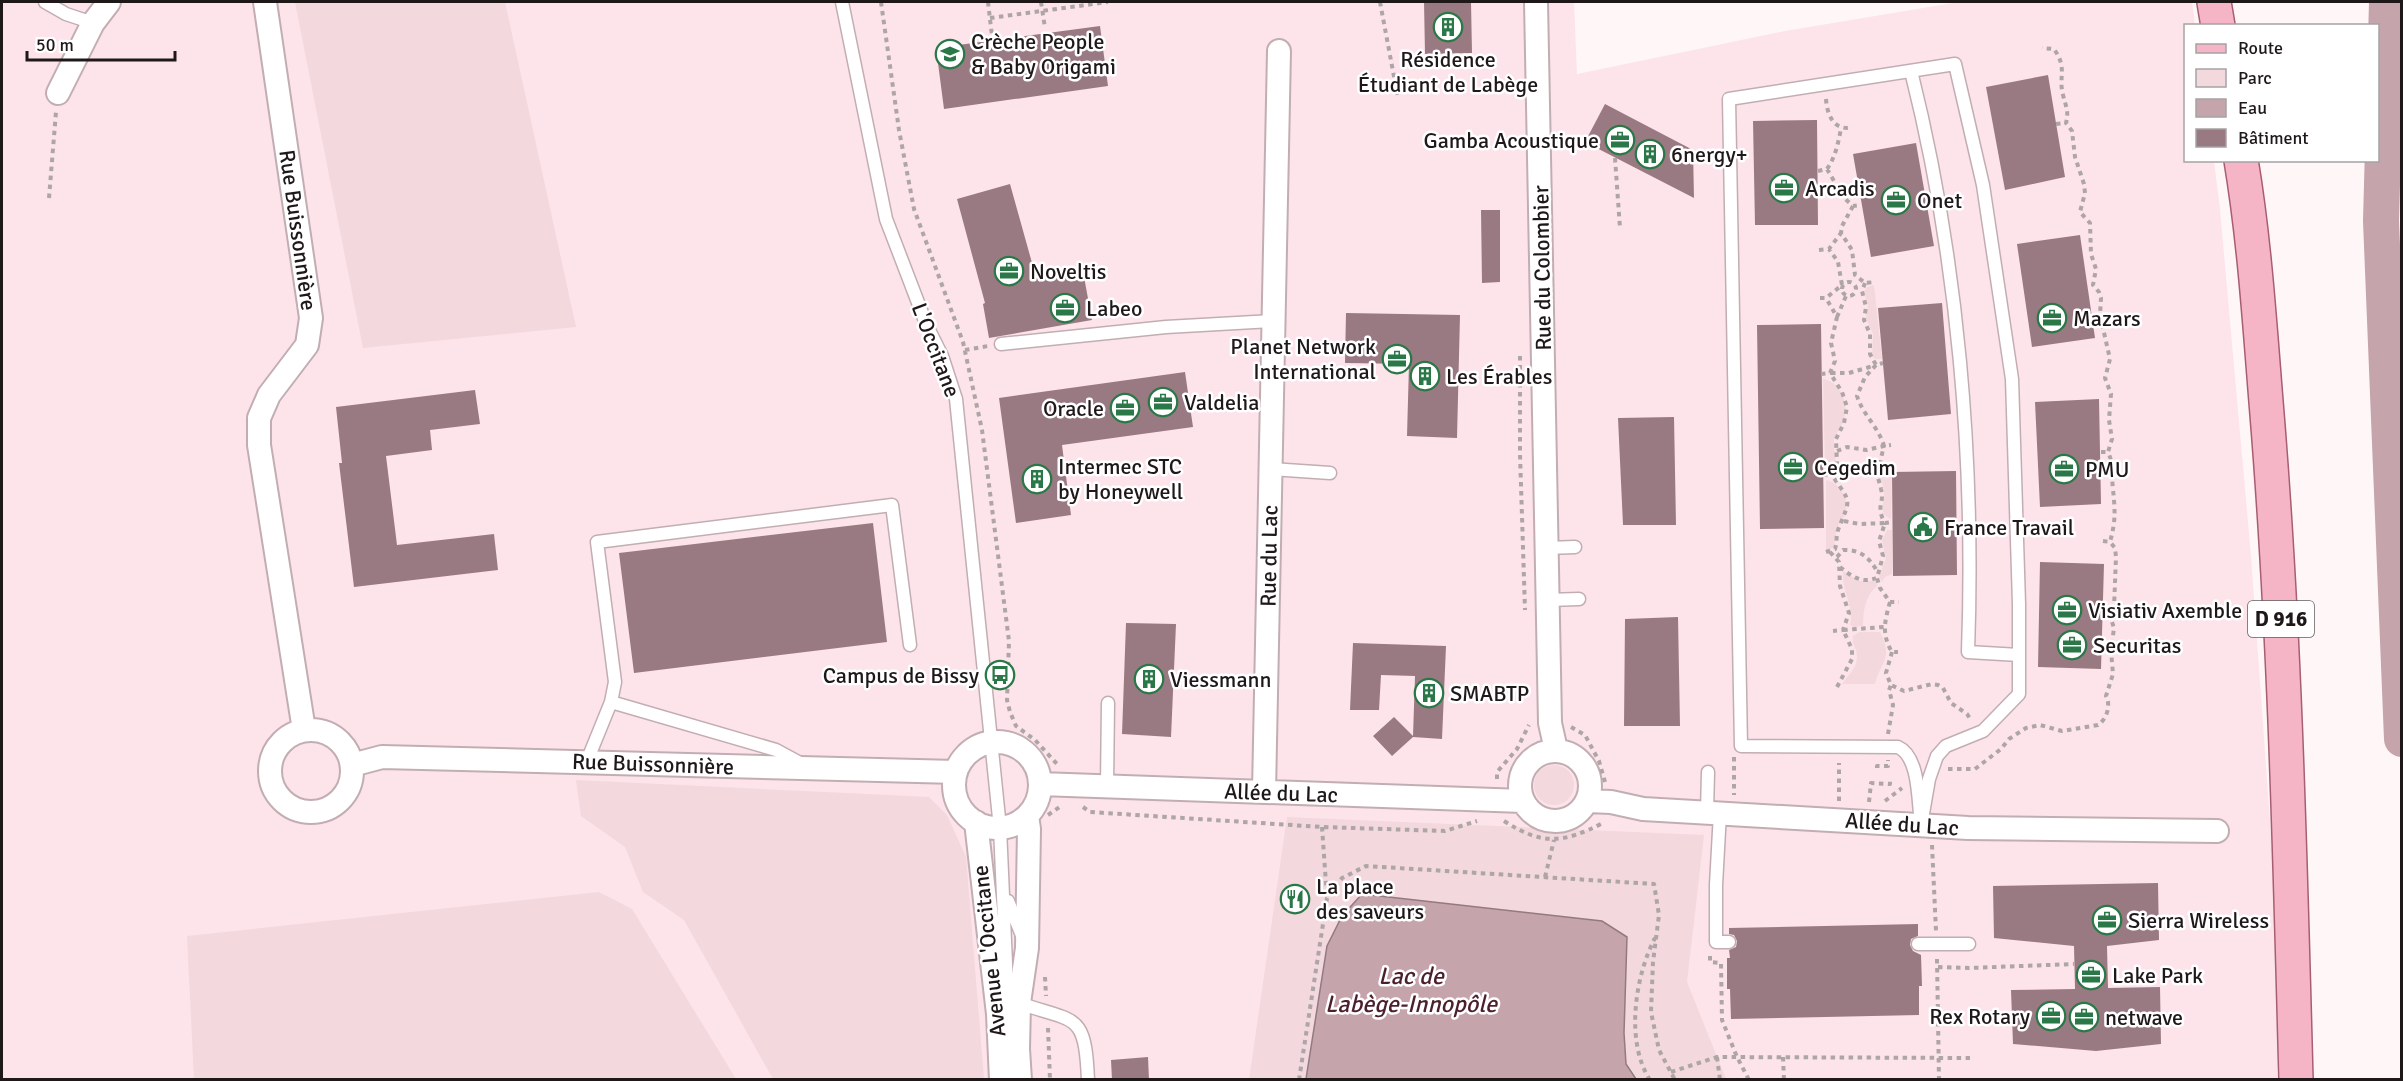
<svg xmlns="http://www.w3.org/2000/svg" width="2403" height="1081" font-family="Signika,sans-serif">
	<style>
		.built { fill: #fde4ea }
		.green { fill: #f3d8de }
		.water { fill: #c5a4ac; stroke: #937a80; stroke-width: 1.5 }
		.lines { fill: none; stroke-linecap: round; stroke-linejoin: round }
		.river { stroke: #c5a4ac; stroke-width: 36 }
		.building { fill: #9a7a82 }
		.lane-casing { stroke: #c2aeb2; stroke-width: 15 }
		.street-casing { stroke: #c2aeb2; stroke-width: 26 }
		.primary-casing { stroke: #a75e72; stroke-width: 36 }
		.path { stroke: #ada5a6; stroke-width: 4; stroke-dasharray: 4.5 4.5; stroke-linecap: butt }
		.lane { stroke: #fff; stroke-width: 12 }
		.street { stroke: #fff; stroke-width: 22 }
		.primary { stroke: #f6b5c7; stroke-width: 33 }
		.labels { text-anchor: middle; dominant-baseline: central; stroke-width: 5; stroke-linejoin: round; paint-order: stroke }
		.shield { fill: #fff; stroke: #625d5e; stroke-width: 1.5 }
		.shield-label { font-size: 21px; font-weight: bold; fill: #1f1819 }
		.poi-label { font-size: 22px; fill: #1f1819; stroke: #fff; text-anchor: start }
		.street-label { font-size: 22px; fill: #1f1819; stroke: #fff }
		.water-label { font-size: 24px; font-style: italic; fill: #4c1f2d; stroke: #fff }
	</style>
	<rect width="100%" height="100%" fill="#fff6f8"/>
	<path class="built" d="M2 2H1574L1577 74 1785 31 1959 2H2192L2195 25 2186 26V160L2214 161 2220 209 2251 556 2273 864 2278 1027 2277 1079 2 1080Z"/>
	<path class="green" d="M295 2H505L576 327 363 348Z
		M1874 285 1882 359H1875L1872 356 1873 334 1866 318 1868 306 1864 292 1867 287Z
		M1823 379C1841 382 1850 405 1843 422 1841 428 1836 432 1834 439 1832 450 1843 469 1825 470Z
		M1883 472H1892L1891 519C1877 513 1885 504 1884 492 1884 487 1882 482 1880 478Z
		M1826 480C1842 484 1850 500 1845 515 1843 520 1839 523 1837 528 1835 534 1835 541 1834 547L1826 551Z
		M1887 530H1892V574L1885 577 1882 582 1879 576 1886 559 1882 540Z
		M1843 571 1859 581H1876L1877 586C1865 596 1863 611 1863 626L1854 627 1850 625C1855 607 1841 591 1843 571Z
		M1859 632H1880C1894 660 1880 662 1875 684H1842C1850 672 1860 667 1856 650 1854 645 1852 642 1853 636Z
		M1534 785a20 20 0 1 1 40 0a20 20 0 1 1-40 0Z
		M576 780 929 797 947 815 966 857 984 1079H773L684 920 643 892 625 847 581 816Z
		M1287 817 1704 835 1687 982 1726 1079 1249 1080Z
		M599 892 632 909 736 1079H194L187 936Z"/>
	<path class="water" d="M1362 894 1602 921 1627 937 1624 1033 1626 1064 1636 1079H1306L1327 946 1342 916Z"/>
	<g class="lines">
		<path class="river" d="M2387 2 2381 221 2402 739"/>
	</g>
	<path class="building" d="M1424 2H1471L1472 53 1425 54Z
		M1100 26 1108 86 944 109 936 48Z
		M2048 75 2065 177 2005 190 1986 87Z
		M1605 104 1693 150 1694 198 1585 142Z
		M1817 120 1818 225H1755L1753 121Z
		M1916 143 1934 246 1871 257 1853 154Z
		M1010 184 1034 270 1041 268 1042 273 1082 266 1092 320 989 338 983 304 985 303 957 199Z
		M1481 210H1500V282L1482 283Z
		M2080 235 2095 338 2032 347 2017 244Z
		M1942 303 1951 414 1888 420 1878 308Z
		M1346 313 1460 315 1457 438 1407 436 1409 364 1345 363Z
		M1821 324 1824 528 1760 529 1757 325Z
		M1185 372 1193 427 1062 445 1071 515 1016 523 999 398Z
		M475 390 480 424 430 430 432 450 386 456 397 545 494 534 498 570 354 587 339 463H342L336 407Z
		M2099 399 2101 504 2040 507 2035 402Z
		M1674 417 1676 525H1623L1618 418Z
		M1956 471 1957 575 1893 576 1892 472Z
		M873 523 887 642 634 673 619 553Z
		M2040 562 2104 564 2101 669 2038 667Z
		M1678 617 1680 726H1624L1625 619Z
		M1126 623 1176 624 1171 737 1122 734Z
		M1353 643 1446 646 1442 739 1413 737 1392 756 1373 736 1394 717 1413 736 1415 676 1381 675 1379 710H1350Z
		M2158 883 2159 940 2107 946 2108 988 2160 987 2161 1044 2096 1051 2013 1044 2011 990 2075 989 2074 946 1994 938 1993 886Z
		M1918 924V936L1911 939 1910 945 1913 951 1921 955 1922 986H1919V1015L1731 1019 1730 989H1727V958H1730L1729 950 1736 947 1737 941 1734 935 1729 934V928Z
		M1148 1057 1149 1080H1112L1111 1060Z"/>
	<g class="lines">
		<g class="lane-casing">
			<path id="lane" d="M45 2 66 14 93 23
				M842 2 886 219 927 326 942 356 956 399 1000 828 1008 1009
				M1955 64 1983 185 2012 379 2019 604V694L1983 731 1946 746 1937 756 1929 779 1921 825C1918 802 1920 757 1898 747L1741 746 1729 99Z
				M1911 71C1958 258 1975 460 1968 652L2019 655
				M1001 344 1166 327 1274 321
				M1271 469 1330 473
				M1547 548 1575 547
				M1548 600 1579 599
				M611 702 776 750 802 764
				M587 761 611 702 615 682 597 542 892 505 910 645
				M1107 786 1108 703
				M1707 812 1708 772
				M1720 813 1716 885V942H1729
				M1008 901 1023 938
				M1918 944H1969
				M1019 1003C1076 1023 1085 1011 1088 1080"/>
		</g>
		<g class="street-casing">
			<path id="street" d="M265 2 311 318 307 345 269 395 259 418V445L304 730
				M1536 2 1550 723 1556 750
				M58 93 93 23 109 2
				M270 771a41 41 0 1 1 82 0a41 41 0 1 1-82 0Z
				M954 785a43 43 0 1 1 86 0a43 43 0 1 1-86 0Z
				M1520 786a35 35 0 1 1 70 0a35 35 0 1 1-70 0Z
				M352 765 382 757 956 772
				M1040 784 1523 801
				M1264 792 1279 51
				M1588 801 1611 802 1643 809 1968 828 2217 831
				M976 822 998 1014 1001 1080
				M1020 1080 1018 1049 1019 1003 1027 948 1029 829 1027 816"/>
		</g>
		<g class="primary-casing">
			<path id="primary" d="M2214 2 2218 26
				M2241 160C2255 244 2260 329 2267 414 2285 635 2290 857 2296 1080"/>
		</g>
		<path class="path" d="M881 2 899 130 914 209 963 342 982 430 1009 641 1007 700 1010 712 1016 726 1035 740 1057 764
			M988 2 992 36
			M1041 2 1045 28
			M1380 2 1398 98
			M990 18 1108 2
			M1826 99C1827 114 1833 129 1849 128
			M2056 124 2066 123
			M1615 158 1620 228
			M1827 169 1844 198 1853 206 1861 205
			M1818 171 1827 169C1836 156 1838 143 1841 129
			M49 198 56 112
			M1853 206 1842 226 1841 233 1852 250 1855 275 1865 283 1875 282
			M1819 250 1829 249 1841 233
			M1842 289a7 7 0 1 1 14 0a7 7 0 1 1-14 0Z
			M1865 283 1862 291 1866 307 1864 320 1870 334V354L1876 365 1883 363
			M1820 298H1826L1842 285 1838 262 1829 249
			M1837 317 1846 296
			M965 350 988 346
			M1520 356V454L1525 610
			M1876 365 1865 377 1857 396C1863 415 1879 428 1884 446L1891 445
			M1831 373H1849L1873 366
			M1821 374 1830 373 1835 361 1831 343 1837 317 1826 298
			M1837 451 1847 447 1866 450 1884 446 1878 470H1892
			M2101 452H2108
			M1878 470C1876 478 1880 481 1881 489 1885 503 1875 506 1885 523L1893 522
			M1823 475 1831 474 1837 465 1836 439 1844 423 1847 407 1842 392 1830 373
			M1844 521 1859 524 1885 523 1879 541 1883 556 1877 578 1880 588 1890 602H1899
			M2103 541 2110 542
			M1826 552 1835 549C1837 543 1836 536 1838 530 1851 497 1852 504 1831 474
			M1830 552 1839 562 1840 586 1849 613 1843 630 1833 631
			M1837 557 1843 550C1859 549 1869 557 1877 571
			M1840 567C1851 576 1862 584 1876 578
			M1890 602C1885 620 1881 634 1892 652H1898
			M2103 616H2110
			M1892 652 1886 673 1891 685 1904 691 1932 684 1938 685 1943 688 1951 703 1967 714 1971 720
			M1837 687 1852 659V649L1843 630 1884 627
			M1571 727 1585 735 1599 761 1605 782
			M1888 734 1893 705 1889 690 1891 685
			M1734 757V795
			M1877 768V766H1888V760
			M1948 769H1975L2001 749 2009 739 2026 728 2040 725 2062 731 2098 725C2107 719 2111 705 2106 696L2113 674 2111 651 2114 628 2110 616 2114 608 2116 557 2115 548 2110 542C2116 520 2115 511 2113 489 2111 474 2115 468 2108 452L2112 439 2109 420 2111 394 2105 378 2110 359 2100 315 2101 298 2099 292 2093 285 2096 269 2091 254 2090 223 2080 212 2085 193 2084 184 2075 157 2072 131 2066 123C2069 111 2066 107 2063 95 2058 76 2068 69 2054 49L2042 48
			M1497 779V772L1517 749 1529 725
			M1839 801V763
			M1885 801 1902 788
			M1869 802 1871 783 1890 784V780
			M1083 807 1090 812 1322 827 1445 831 1477 821
			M1048 815 1061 806
			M1504 821C1543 846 1563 843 1603 823
			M1322 827 1327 898
			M1932 845 1936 931
			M1545 877 1554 840
			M1710 956V962L1721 963 1722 1020 1737 1057 1749 1080
			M1937 959 1939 1080
			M1938 967 1969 968 2074 964
			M1045 977 1046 996
			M1048 1028 1050 1080
			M1717 1057 1720 1080
			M1783 1057 1784 1080
			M1671 1072 1717 1057 1970 1058
			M1299 1080 1327 898 1342 878 1366 866 1654 884 1659 915 1653 962 1651 1012 1659 1050 1675 1080
			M1650 1080C1625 1042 1635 976 1655 938"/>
		<use href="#lane" class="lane"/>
		<use href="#street" class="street"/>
		<use href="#primary" class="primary"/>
	</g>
	<defs>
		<g id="building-ring" transform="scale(1.5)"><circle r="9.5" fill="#fff" stroke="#2a7847" stroke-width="1.5"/><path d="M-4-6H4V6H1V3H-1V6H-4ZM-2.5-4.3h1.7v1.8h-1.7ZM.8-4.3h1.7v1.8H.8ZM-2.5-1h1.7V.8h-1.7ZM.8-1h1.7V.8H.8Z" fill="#2a7847"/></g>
		<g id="school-ring" transform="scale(1.5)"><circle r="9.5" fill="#fff" stroke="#2a7847" stroke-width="1.5"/><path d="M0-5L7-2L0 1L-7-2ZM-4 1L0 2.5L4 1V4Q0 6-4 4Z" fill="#2a7847"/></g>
		<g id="office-ring" transform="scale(1.5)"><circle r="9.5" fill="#fff" stroke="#2a7847" stroke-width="1.5"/><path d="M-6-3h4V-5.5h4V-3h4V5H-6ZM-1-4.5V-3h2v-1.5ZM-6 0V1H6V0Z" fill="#2a7847"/></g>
		<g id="civic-ring" transform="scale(1.5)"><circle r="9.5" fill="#fff" stroke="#2a7847" stroke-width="1.5"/><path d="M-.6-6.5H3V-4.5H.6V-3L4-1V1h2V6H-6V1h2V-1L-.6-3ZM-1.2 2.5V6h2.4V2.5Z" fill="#2a7847"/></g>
		<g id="bus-ring" transform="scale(1.5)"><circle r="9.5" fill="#fff" stroke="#2a7847" stroke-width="1.5"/><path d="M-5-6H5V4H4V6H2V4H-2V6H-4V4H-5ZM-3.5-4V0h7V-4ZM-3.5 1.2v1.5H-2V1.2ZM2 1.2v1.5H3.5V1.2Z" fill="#2a7847"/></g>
		<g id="restaurant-ring" transform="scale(1.5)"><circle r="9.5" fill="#fff" stroke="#2a7847" stroke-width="1.5"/><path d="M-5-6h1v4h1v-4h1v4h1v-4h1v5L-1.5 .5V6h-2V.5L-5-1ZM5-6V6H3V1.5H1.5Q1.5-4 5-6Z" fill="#2a7847"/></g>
	</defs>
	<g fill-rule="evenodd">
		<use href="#building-ring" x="1448" y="27"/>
		<use href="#school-ring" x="950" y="54"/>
		<use href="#office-ring" x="1620" y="140"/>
		<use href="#building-ring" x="1650" y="154"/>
		<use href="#office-ring" x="1784" y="188"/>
		<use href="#office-ring" x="1896" y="200"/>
		<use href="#office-ring" x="1009" y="271"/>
		<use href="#office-ring" x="1065" y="308"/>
		<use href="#office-ring" x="2052" y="318"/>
		<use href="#office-ring" x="1397" y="359"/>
		<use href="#building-ring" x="1425" y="376"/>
		<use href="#office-ring" x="1163" y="402"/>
		<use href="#office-ring" x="1125" y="408"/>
		<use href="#office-ring" x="1793" y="467"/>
		<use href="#office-ring" x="2064" y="469"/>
		<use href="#building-ring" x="1037" y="479"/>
		<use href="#civic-ring" x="1923" y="527"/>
		<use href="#office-ring" x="2067" y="610"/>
		<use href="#office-ring" x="2072" y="645"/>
		<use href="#bus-ring" x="1000" y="675"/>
		<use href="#building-ring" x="1149" y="679"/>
		<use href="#building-ring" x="1429" y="693"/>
		<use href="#restaurant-ring" x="1295" y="899"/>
		<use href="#office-ring" x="2107" y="920"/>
		<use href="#office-ring" x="2091" y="975"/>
		<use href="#office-ring" x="2051" y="1016"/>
		<use href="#office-ring" x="2084" y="1017"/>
	</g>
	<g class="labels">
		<rect class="shield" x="2248" y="601" width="66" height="36" rx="4.5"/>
		<g class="shield-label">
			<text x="2281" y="619">D 916</text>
		</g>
		<g class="poi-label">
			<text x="971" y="41">Crèche People<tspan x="971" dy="25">&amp; Baby Origami</tspan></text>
			<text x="1448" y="59" text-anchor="middle">Résidence<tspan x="1448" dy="25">Étudiant de Labège</tspan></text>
			<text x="1599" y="140" text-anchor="end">Gamba Acoustique</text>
			<text x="1671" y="154">6nergy+</text>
			<text x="1805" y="188">Arcadis</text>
			<text x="1917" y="200">Onet</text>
			<text x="1030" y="271">Noveltis</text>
			<text x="1086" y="308">Labeo</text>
			<text x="2073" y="318">Mazars</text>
			<text x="1376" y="346" text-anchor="end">Planet Network<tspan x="1376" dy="25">International</tspan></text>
			<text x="1446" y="376">Les Érables</text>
			<text x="1184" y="402">Valdelia</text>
			<text x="1104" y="408" text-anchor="end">Oracle</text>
			<text x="1058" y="466">Intermec STC<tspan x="1058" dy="25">by Honeywell</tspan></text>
			<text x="1814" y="467">Cegedim</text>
			<text x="2085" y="469">PMU</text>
			<text x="1944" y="527">France Travail</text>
			<text x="2088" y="610">Visiativ Axemble</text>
			<text x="2093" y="645">Securitas</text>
			<text x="979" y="675" text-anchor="end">Campus de Bissy</text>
			<text x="1170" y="679">Viessmann</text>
			<text x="1450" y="693">SMABTP</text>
			<text x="1316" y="886">La place<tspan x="1316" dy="25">des saveurs</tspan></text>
			<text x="2128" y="920">Sierra Wireless</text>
			<text x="2112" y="975">Lake Park</text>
			<text x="2030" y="1016" text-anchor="end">Rex Rotary</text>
			<text x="2105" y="1017">netwave</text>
		</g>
		<g class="street-label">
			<text transform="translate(298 230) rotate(82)">Rue Buissonnière</text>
			<text transform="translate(1542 268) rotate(-91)">Rue du Colombier</text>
			<text transform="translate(936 350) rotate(69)">L'Occitane</text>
			<text transform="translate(1269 556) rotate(-89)">Rue du Lac</text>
			<text transform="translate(653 764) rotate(2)">Rue Buissonnière</text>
			<text transform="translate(1281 793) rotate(2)">Allée du Lac</text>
			<text transform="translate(1902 824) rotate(4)">Allée du Lac</text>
			<text transform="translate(989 951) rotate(-96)">Avenue L'Occitane</text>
		</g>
		<g class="water-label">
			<text x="1411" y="976">Lac de<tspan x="1411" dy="28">Labège-Innopôle</tspan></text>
		</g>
	</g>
	<rect width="2403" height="1081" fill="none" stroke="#1f1819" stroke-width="6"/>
	<rect x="2184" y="24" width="195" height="138" fill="#ffffff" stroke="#a5a3a3" stroke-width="1.5"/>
	<rect x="2196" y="44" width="30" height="9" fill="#f6b5c7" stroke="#a5a3a3" stroke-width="1.5"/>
	<text x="2238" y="54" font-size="18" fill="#1f1819">Route</text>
	<rect x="2196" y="69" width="30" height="18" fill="#f3d8de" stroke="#a5a3a3" stroke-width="1.5"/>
	<text x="2238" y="84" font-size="18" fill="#1f1819">Parc</text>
	<rect x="2196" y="99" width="30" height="18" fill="#c5a4ac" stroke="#a5a3a3" stroke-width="1.5"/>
	<text x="2238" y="114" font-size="18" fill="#1f1819">Eau</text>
	<rect x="2196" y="129" width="30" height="18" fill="#9a7a82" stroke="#a5a3a3" stroke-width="1.5"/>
	<text x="2238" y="144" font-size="18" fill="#1f1819">Bâtiment</text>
	<path d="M27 51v9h148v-9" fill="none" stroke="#1f1819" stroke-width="3"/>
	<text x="36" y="51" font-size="18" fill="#1f1819" stroke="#ffffff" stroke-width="4.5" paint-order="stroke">50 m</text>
</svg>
